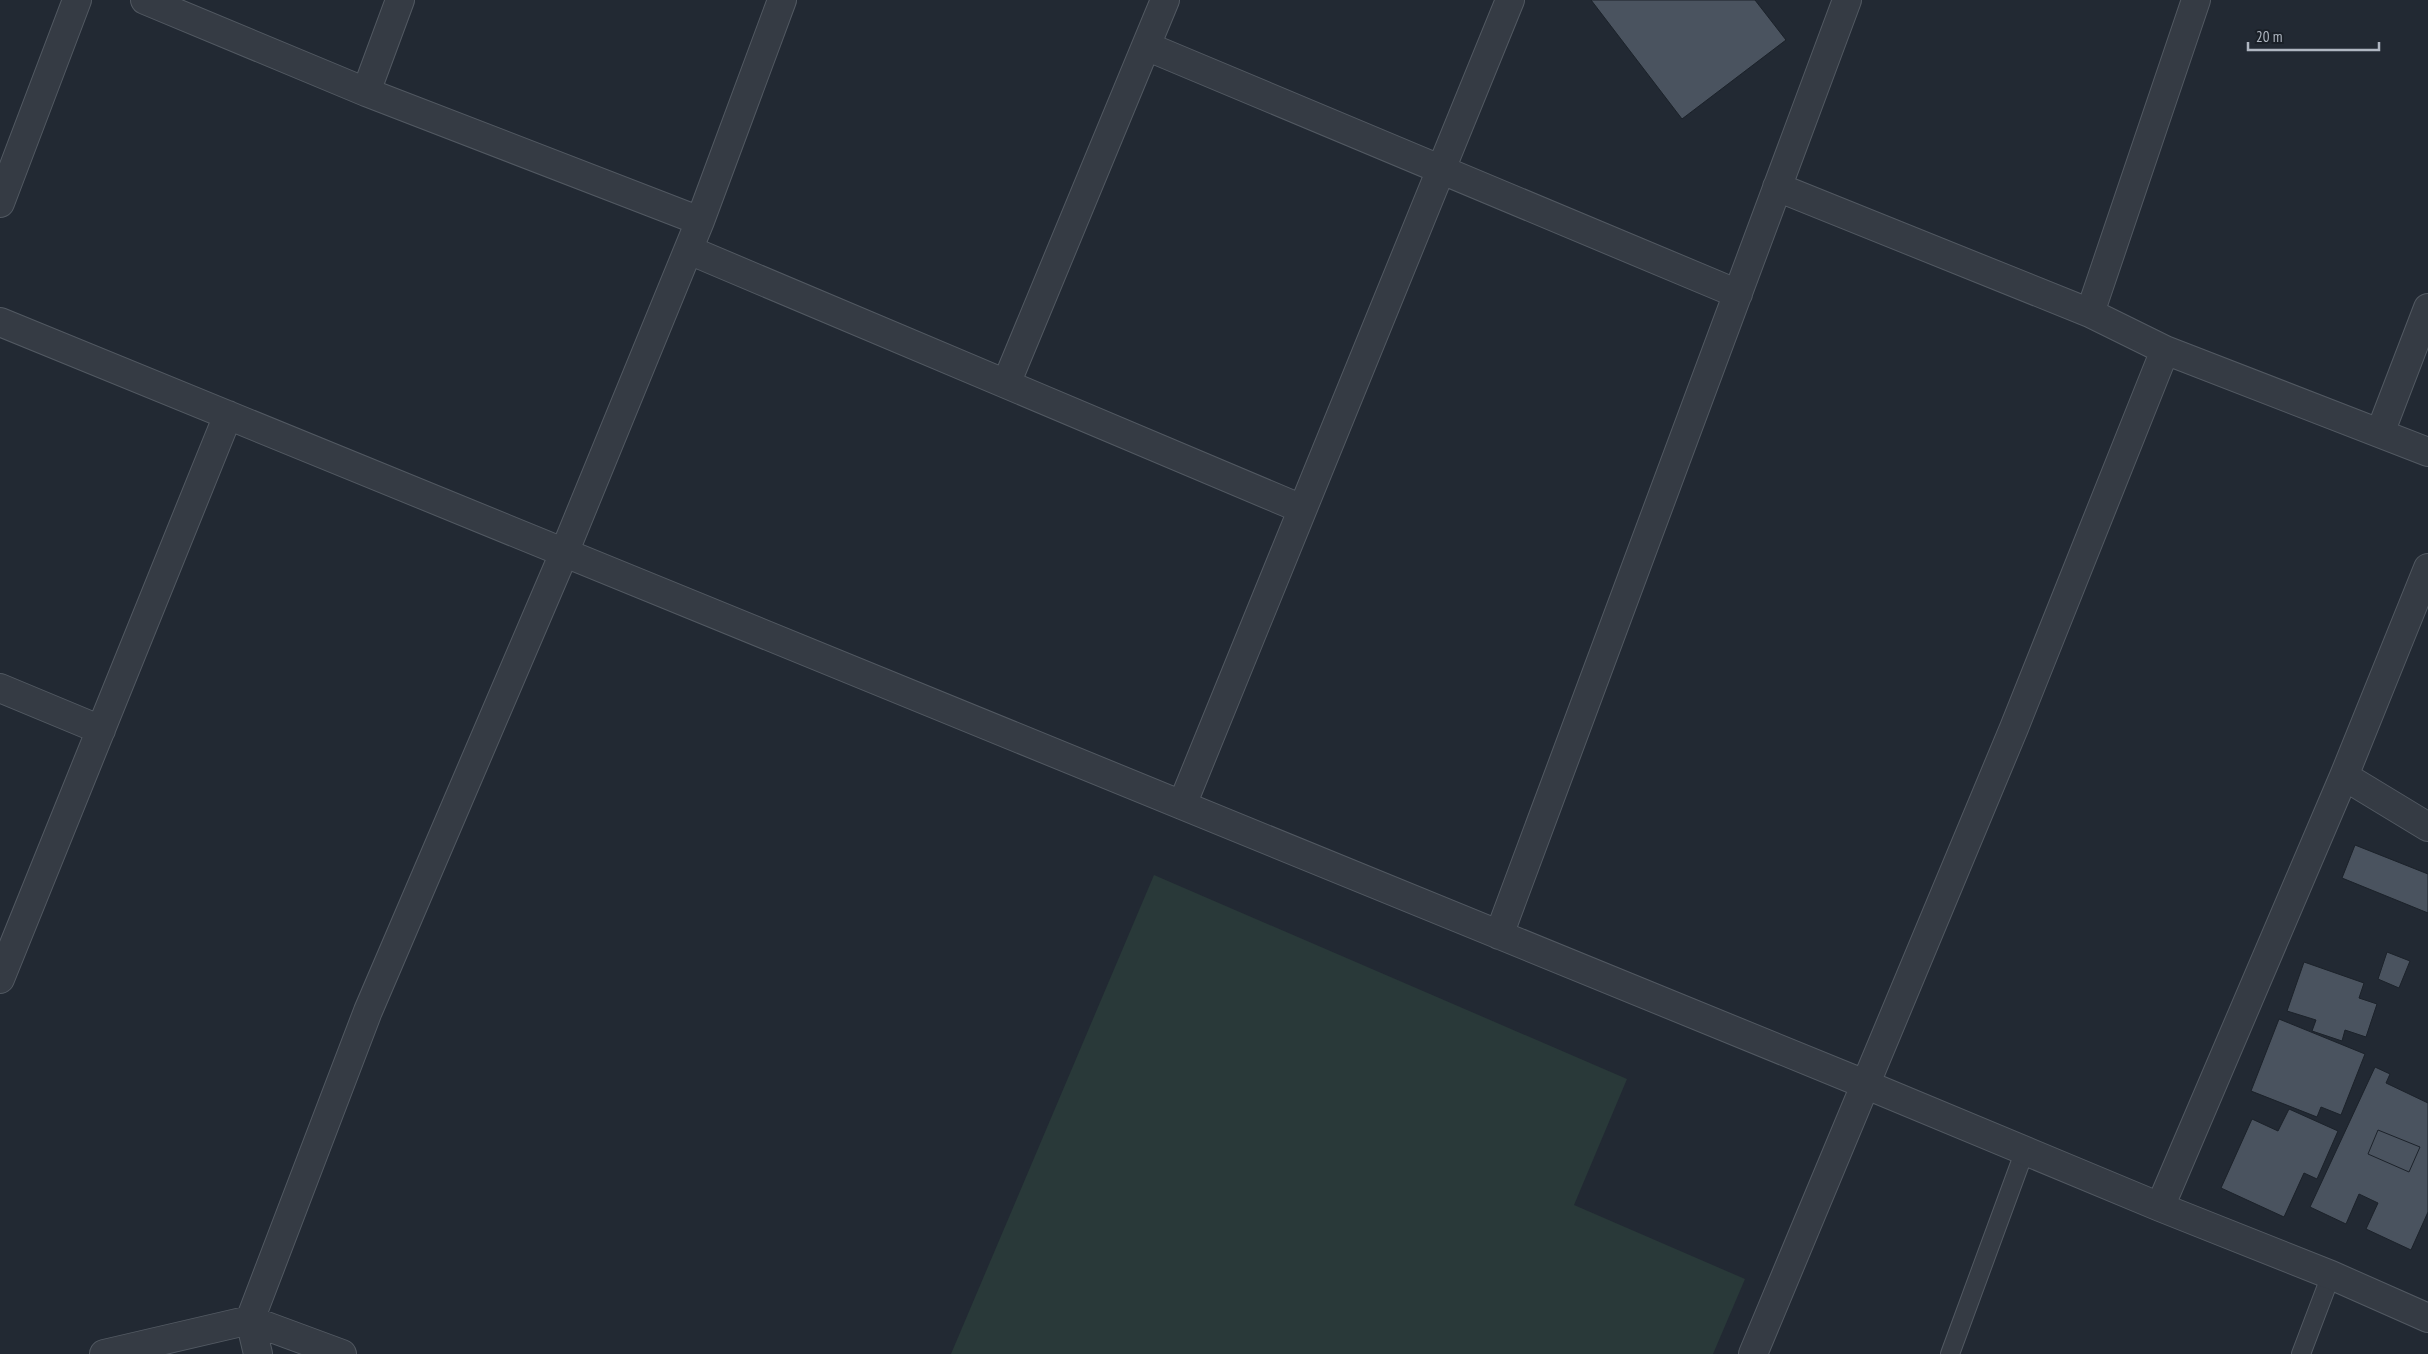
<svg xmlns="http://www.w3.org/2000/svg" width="2428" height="1354" font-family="'PT Sans Narrow',sans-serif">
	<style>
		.green { fill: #293939 }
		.building { fill: #4a535f; stroke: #1c222a }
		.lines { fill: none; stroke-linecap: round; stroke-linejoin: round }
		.service-casing { stroke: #525962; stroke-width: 20 }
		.minor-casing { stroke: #525962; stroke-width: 30 }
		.service { stroke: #353b44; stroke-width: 18 }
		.minor { stroke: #353b44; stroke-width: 28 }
	</style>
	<rect width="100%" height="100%" fill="#222933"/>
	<path class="green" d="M1154 875 1627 1079 1574 1205 1745 1279 1713 1354H951Z"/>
	<path class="building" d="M1591 0H1755L1786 40 1682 119Z
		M2355 845 2428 874V913L2342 878Z
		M2387 952 2410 961 2399 988 2378 979Z
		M2304 962 2364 983 2359 998 2377 1004 2366 1037 2345 1030 2342 1041 2312 1031 2316 1020 2287 1011Z
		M2279 1019 2365 1054 2341 1115 2321 1107 2317 1117 2251 1091Z
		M2375 1067 2390 1074 2386 1083 2428 1103V1212L2411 1250 2366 1229 2378 1203 2359 1194 2346 1224 2310 1207Z
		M2289 1109 2338 1131 2317 1179 2304 1173 2284 1217 2221 1188 2252 1119 2278 1131Z
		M2378 1130 2420 1147 2409 1172 2368 1154Z"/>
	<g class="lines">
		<g class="service-casing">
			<path id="service" d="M1950 1354 2025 1150
				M2301 1354 2331 1275"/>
		</g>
		<g class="minor-casing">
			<path id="minor" d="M145 0 366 92 700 221
				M1146 46 1738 294
				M366 92 400 0
				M1777 187 2090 313 2165 350 2428 452
				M0 203 77 0
				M689 250 1302 509
				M2090 313 2196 0
				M0 322 1867 1085 2160 1207 2331 1275 2428 1318
				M1006 384 1165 0
				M2380 433 2428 308
				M0 688 101 730
				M2344 776 2428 827
				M1182 805 1510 0
				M1499 935 1847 0
				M0 979 228 415
				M2160 1207 2344 776 2428 568
				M104 1354 250 1320 342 1354
				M258 1354 250 1320 368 1011 564 553 700 221 782 0
				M1753 1354 2014 728 2165 350"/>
		</g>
		<use href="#service" class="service"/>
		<use href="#minor" class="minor"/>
	</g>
	<path d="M2248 42v8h131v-8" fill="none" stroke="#afb6c1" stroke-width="2.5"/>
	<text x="2256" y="42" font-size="15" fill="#afb6c1" stroke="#1a2028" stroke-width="4" paint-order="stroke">20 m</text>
</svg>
